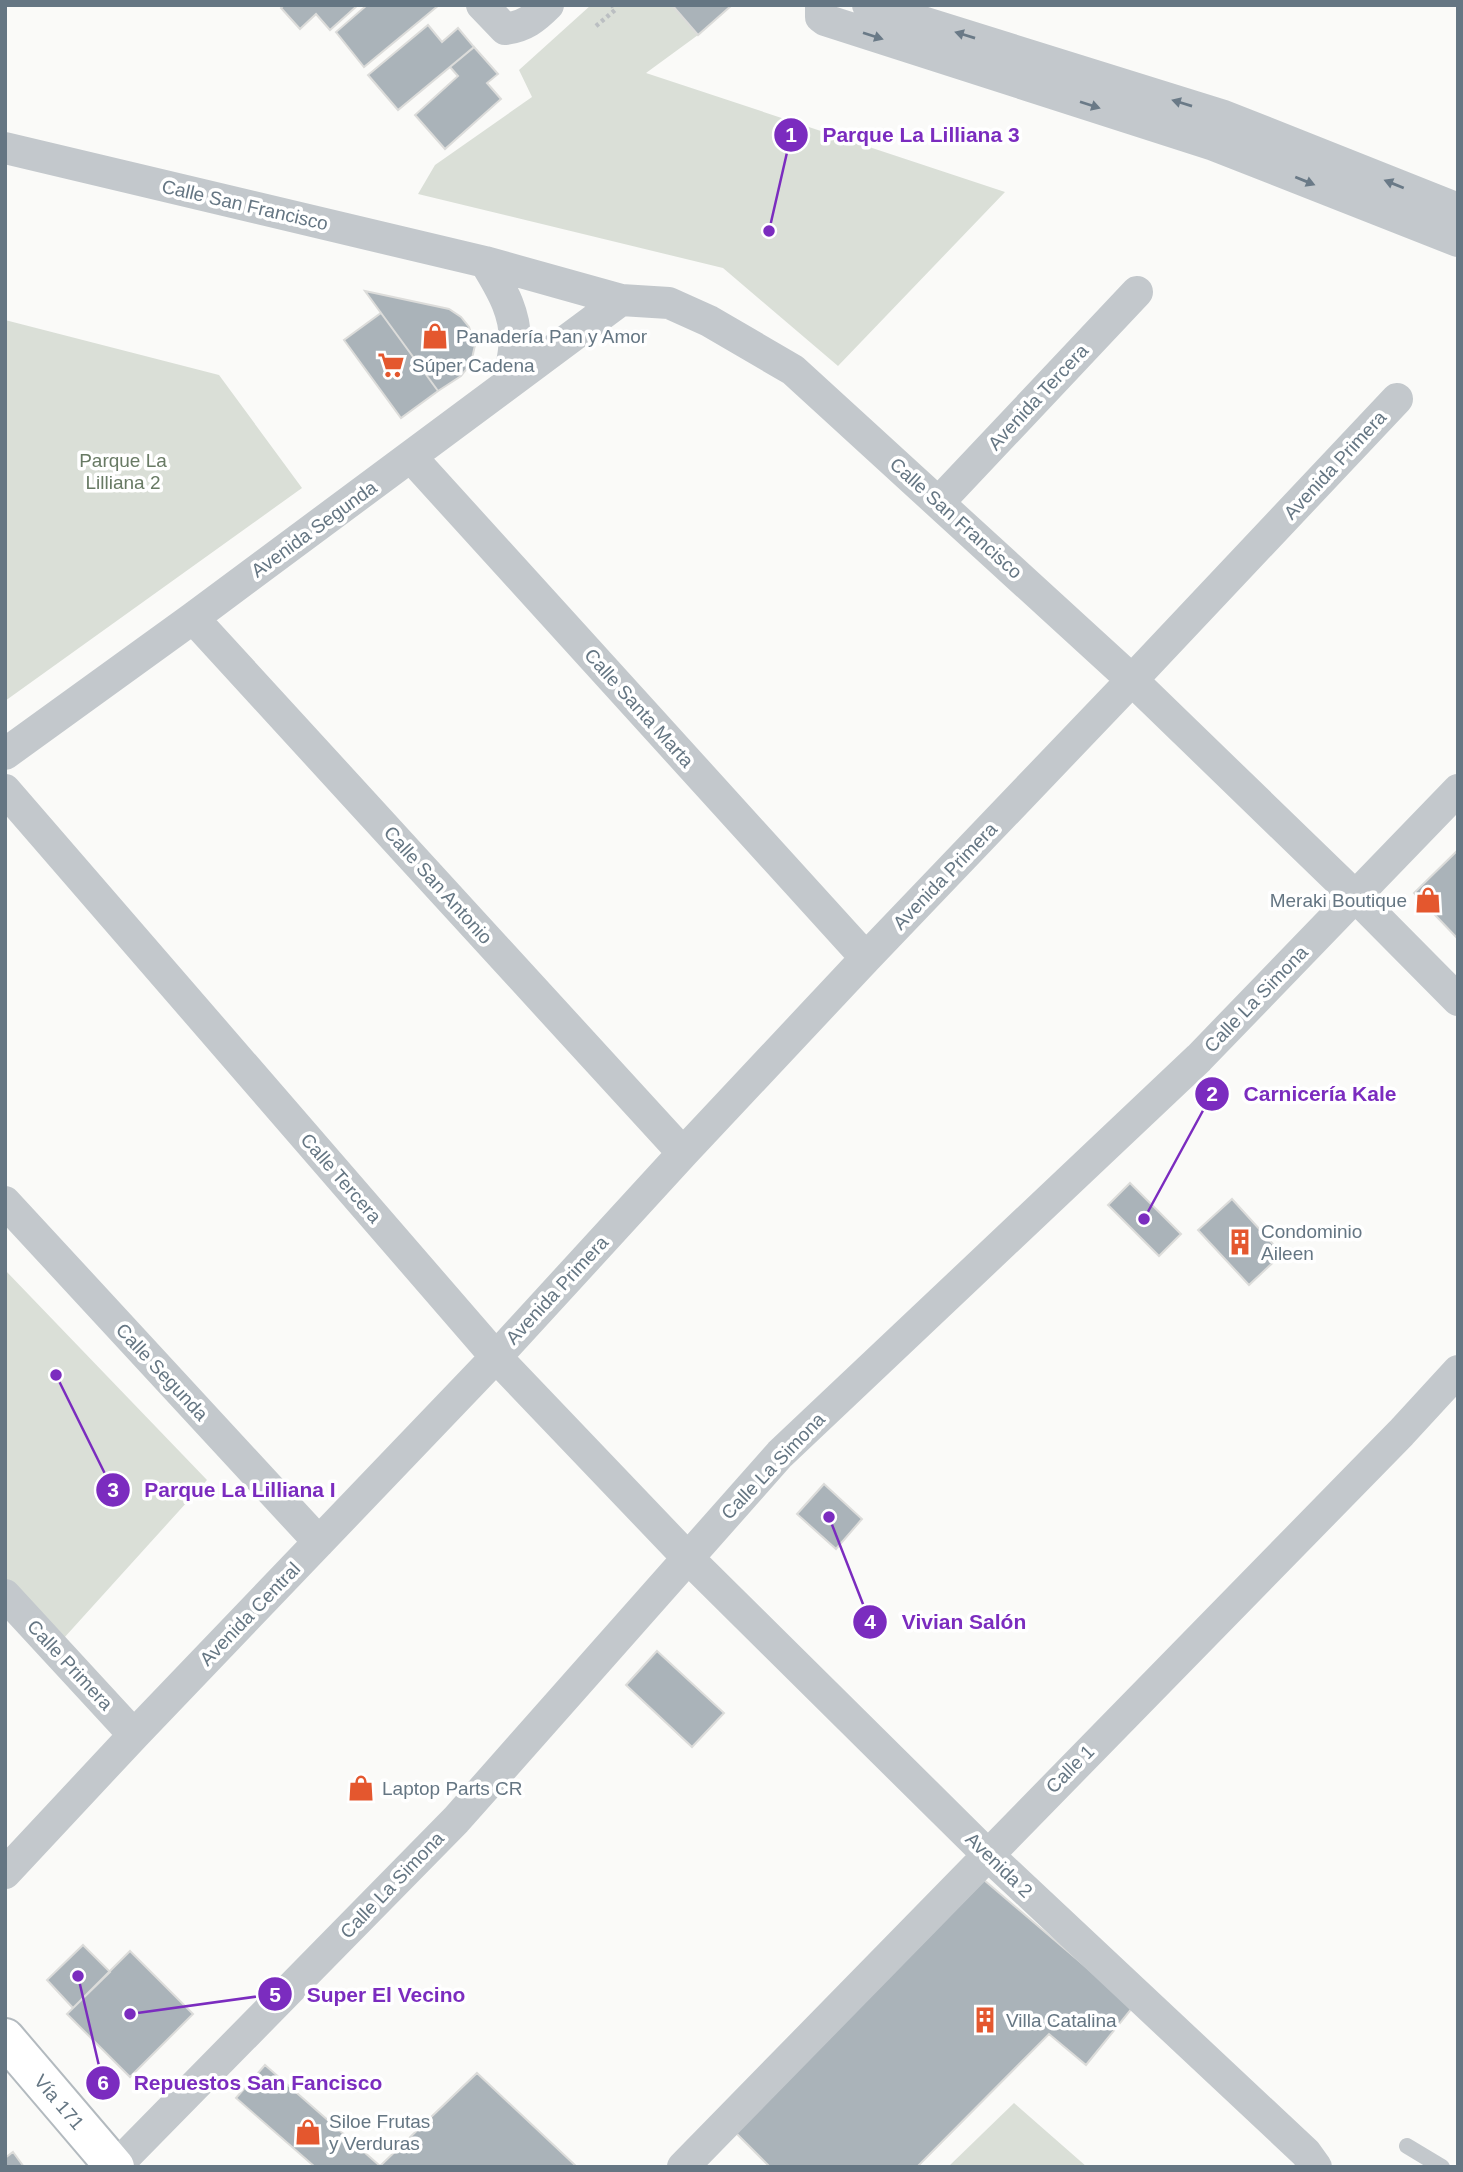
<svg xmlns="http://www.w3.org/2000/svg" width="1463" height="2172" font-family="Arial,sans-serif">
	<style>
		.park { fill: #dadfd7 }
		.building { fill: #aab3b9; stroke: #dcdcda; stroke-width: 2 }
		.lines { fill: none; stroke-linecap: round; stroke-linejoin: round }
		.secondary-casing { stroke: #b3babf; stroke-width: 42 }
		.path { stroke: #bbbfc2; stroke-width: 4.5; stroke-dasharray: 3.5 3.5; stroke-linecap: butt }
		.service { stroke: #c3c8cc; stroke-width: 16 }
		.minor { stroke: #c3c8cc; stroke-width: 32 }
		.secondary { stroke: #fff; stroke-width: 38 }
		.oneway { fill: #6a7a87 }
		.labels { text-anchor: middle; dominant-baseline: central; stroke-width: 7; stroke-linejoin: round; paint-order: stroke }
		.street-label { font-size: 19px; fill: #657683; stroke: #fff }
		.poi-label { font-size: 19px; fill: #657683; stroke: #fff; text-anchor: start }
		.park-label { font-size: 19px; fill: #687a64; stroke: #fff }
		.leader { fill: none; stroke: #7b2cbf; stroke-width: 2.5 }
		.callout-dot { fill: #7b2cbf; stroke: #fff; stroke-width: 2.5 }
		.mark-label { font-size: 21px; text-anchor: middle; font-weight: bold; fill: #fff }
		.callout-label { font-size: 21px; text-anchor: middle; font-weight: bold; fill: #7b2cbf; stroke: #fff; stroke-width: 7; stroke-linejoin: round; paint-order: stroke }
	</style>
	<rect width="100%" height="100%" fill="#fafaf8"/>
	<path class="park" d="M591 5H672L698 35 646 73 1005 192 838 366 723 268 418 194 435 165 532 97 519 70Z
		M5 320 219 375 302 488 5 701Z
		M5 1270 207 1480 54 1649 5 1595Z
		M1014 2103 1087 2167H948Z"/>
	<path class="building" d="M284 5H358L330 30 316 14 300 29 281 8Z
		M367 5H439L364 67 336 32Z
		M672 5H732L698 35Z
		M428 25 442 42 458 28 474 47 398 110 368 75Z
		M474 47 498 74 487 83 501 99 445 149 415 115 458 76 450 67Z
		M365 291 449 309 461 317 469 327 475 345 471 363 461 376 438 391Z
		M381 313 438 391 401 418 344 340Z
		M1458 850V939L1414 893Z
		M1130 1183 1181 1234 1159 1256 1108 1205Z
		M1232 1199 1282 1254 1249 1285 1198 1230Z
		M824 1484 862 1519 836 1549 797 1514Z
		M657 1651 724 1713 692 1747 626 1685Z
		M984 1880 1133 2007 1086 2065 1049 2034 917 2167H770L736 2133Z
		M83 1945 110 1972 73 2008 47 1980Z
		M130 1951 193 2014 130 2077 67 2014Z
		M265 2065 380 2166V2167H315L236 2098Z
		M477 2073 577 2167 380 2166Z
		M13 2152 24 2167H5V2158Z"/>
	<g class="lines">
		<g class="secondary-casing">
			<g id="secondary">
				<path id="s1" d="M5 2038 115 2167"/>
			</g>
		</g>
		<path class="path" d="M596 26 615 10 612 5"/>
		<path class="service" d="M1407 2146 1442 2167"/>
		<path class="minor" d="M482 5 505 29C524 27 535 18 548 5
			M821 5V17L825 20 1214 145 1458 241
			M868 5 1224 116 1458 209
			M5 148 485 262 621 300 669 303 709 321 793 370 1132 680 1356 897 1458 1000
			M485 262C501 288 519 317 514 350 513 361 510 371 508 382
			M411 457 866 958
			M939 502 1137 292
			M193 618 683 1153
			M5 754 193 618 621 300
			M5 790 496 1357 687 1557 987 1854 1306 2153 1316 2167
			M5 1202 319 1542
			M5 1595 134 1735
			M5 1873 134 1735 496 1357 683 1153 866 958 1132 680 1397 399
			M115 2167 456 1820 780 1454 1199 1058 1458 790
			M683 2167 1401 1433 1458 1371"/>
		<use href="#secondary" class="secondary"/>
	</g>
	<defs><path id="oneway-solid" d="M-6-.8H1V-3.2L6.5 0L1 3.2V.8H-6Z" transform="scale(1.75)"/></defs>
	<g class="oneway">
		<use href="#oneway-solid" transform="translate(965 35) rotate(-163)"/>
		<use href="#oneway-solid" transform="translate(873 36) rotate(18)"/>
		<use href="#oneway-solid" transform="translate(1182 103) rotate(-163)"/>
		<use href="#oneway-solid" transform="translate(1090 105) rotate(18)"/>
		<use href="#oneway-solid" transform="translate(1305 181) rotate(22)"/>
		<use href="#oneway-solid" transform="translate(1394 184) rotate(-158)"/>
	</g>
	<defs>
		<g id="shop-bare" transform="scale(2.1)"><path d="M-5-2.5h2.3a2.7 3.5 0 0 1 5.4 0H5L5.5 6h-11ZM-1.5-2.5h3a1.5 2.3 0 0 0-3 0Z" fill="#e4572e" stroke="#fff" stroke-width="2.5" paint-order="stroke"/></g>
		<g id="supermarket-bare" transform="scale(2.1)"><path d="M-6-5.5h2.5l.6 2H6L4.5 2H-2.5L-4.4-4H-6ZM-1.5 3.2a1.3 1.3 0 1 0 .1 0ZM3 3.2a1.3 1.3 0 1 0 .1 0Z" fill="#e4572e" stroke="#fff" stroke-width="2.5" paint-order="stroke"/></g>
		<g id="building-bare" transform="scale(2.1)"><path d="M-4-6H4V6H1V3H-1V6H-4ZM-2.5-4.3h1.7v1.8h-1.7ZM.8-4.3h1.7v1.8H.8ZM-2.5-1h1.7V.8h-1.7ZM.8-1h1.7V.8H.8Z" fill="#e4572e" stroke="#fff" stroke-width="2.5" paint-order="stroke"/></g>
	</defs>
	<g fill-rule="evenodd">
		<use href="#shop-bare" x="435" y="336"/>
		<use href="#supermarket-bare" x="391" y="365"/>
		<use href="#shop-bare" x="1428" y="900"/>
		<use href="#building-bare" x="1240" y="1242"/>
		<use href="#shop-bare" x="361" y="1788"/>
		<use href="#building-bare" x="985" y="2020"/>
		<use href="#shop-bare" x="308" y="2132"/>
	</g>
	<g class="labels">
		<g class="street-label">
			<text transform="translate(245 205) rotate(13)">Calle San Francisco</text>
			<text transform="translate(1038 397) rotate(-47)">Avenida Tercera</text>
			<text transform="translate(1335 465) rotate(-47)">Avenida Primera</text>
			<text transform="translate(956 518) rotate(42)">Calle San Francisco</text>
			<text transform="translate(314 529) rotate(-36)">Avenida Segunda</text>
			<text transform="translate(639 708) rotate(48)">Calle Santa Marta</text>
			<text transform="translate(945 876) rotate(-46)">Avenida Primera</text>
			<text transform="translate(438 885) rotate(48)">Calle San Antonio</text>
			<text transform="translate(1256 999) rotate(-46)">Calle La Simona</text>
			<text transform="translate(341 1178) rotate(49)">Calle Tercera</text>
			<text transform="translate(557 1290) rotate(-47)">Avenida Primera</text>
			<text transform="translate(162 1372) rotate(47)">Calle Segunda</text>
			<text transform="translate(773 1466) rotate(-46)">Calle La Simona</text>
			<text transform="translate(250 1614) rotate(-46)">Avenida Central</text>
			<text transform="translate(70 1665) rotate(47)">Calle Primera</text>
			<text transform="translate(1070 1769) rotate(-45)">Calle 1</text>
			<text transform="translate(999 1865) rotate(44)">Avenida 2</text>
			<text transform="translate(392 1885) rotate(-46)">Calle La Simona</text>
			<text stroke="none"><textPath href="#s1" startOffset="84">Vía 171</textPath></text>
		</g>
		<g class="poi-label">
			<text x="456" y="336">Panadería Pan y Amor</text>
			<text x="412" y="365">Súper Cadena</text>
			<text x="1407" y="900" text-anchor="end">Meraki Boutique</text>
			<text x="1261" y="1231">Condominio<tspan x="1261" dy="22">Aileen</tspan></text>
			<text x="382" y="1788">Laptop Parts CR</text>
			<text x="1006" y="2020">Villa Catalina</text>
			<text x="329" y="2121">Siloe Frutas<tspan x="329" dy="22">y Verduras</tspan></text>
		</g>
		<g class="park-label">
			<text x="123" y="460">Parque La<tspan x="123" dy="22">Lilliana 2</tspan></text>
		</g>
	</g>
	<path class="leader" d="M769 231L791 135M1144 1219L1212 1094M56 1375L113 1490M829 1517L870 1622M130 2014L275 1994M78 1976L103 2083"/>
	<g class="callout-dot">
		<circle cx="769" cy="231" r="7"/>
		<circle cx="1144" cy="1219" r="7"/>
		<circle cx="56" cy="1375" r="7"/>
		<circle cx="829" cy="1517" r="7"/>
		<circle cx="130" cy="2014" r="7"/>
		<circle cx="78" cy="1976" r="7"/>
		<circle cx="791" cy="135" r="18"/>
		<circle cx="1212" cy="1094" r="18"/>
		<circle cx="113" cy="1490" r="18"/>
		<circle cx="870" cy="1622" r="18"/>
		<circle cx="275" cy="1994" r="18"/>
		<circle cx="103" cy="2083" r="18"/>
	</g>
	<g class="mark-label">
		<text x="791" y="142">1</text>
		<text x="1212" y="1101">2</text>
		<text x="113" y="1497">3</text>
		<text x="870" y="1629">4</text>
		<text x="275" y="2002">5</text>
		<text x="103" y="2090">6</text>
	</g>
	<g class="callout-label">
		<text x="921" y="142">Parque La Lilliana 3</text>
		<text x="1320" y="1101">Carnicería Kale</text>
		<text x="240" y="1497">Parque La Lilliana I</text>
		<text x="964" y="1629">Vivian Salón</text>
		<text x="386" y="2002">Super El Vecino</text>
		<text x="258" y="2090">Repuestos San Fancisco</text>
	</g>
	<rect width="1463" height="2172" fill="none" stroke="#657683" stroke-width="14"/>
</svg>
